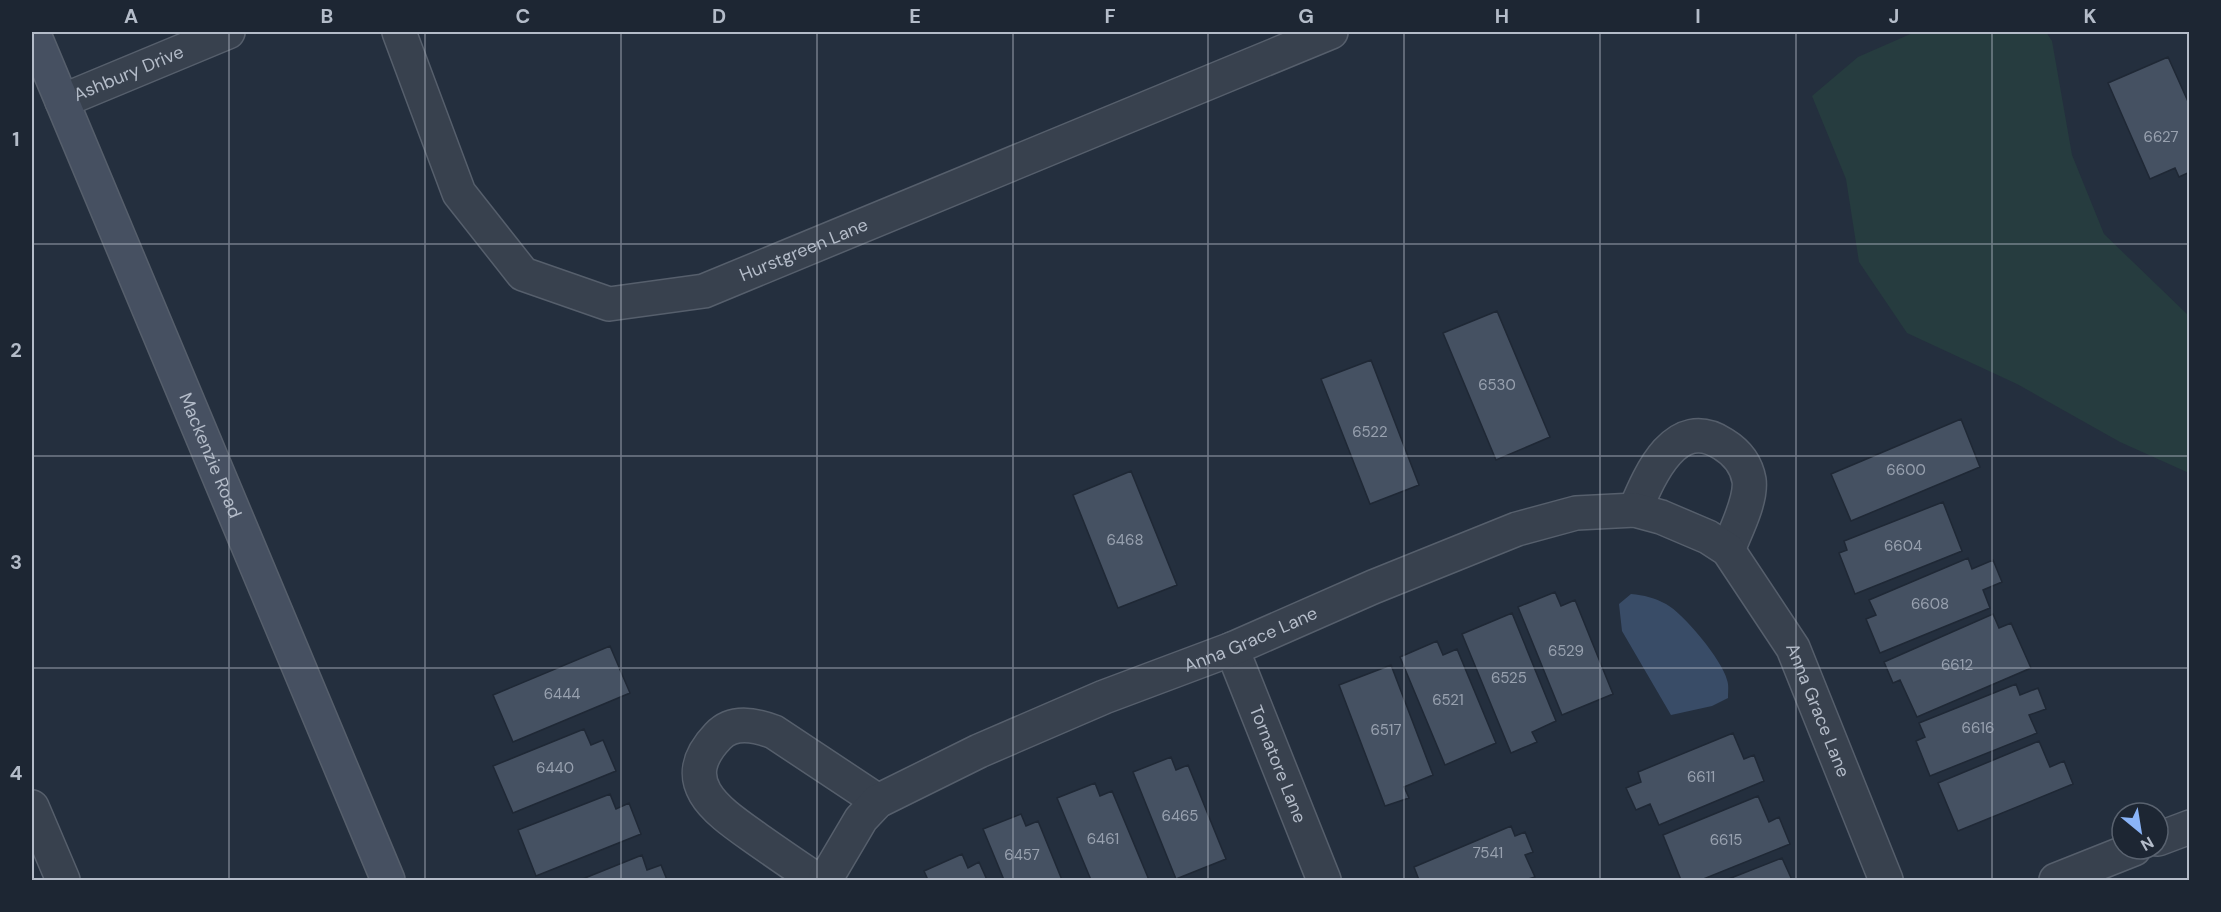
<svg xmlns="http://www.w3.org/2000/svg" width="2221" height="912" font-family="'DM Sans',sans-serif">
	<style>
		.green { fill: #263c3f }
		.water { fill: #394c67 }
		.building { fill: #455162; stroke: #1f2835; stroke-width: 1.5 }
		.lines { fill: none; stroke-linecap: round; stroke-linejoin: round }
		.minor-casing { stroke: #565f6c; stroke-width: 36 }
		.secondary-casing { stroke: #565f6c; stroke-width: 36 }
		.minor { stroke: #38414e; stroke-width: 33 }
		.secondary { stroke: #465061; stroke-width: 33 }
		.grid { fill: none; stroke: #b4bcc9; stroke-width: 1.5; stroke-opacity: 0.55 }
		.labels { text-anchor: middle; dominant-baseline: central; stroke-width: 4.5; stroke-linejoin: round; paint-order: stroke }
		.number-label { font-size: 15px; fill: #98a1af }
		.street-label { font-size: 18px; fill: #b4bcc9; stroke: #1d2633 }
		.neatline { fill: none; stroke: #b4bcc9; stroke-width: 2 }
		.grid-label { font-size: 20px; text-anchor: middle; font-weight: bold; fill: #b4bcc9 }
	</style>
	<rect width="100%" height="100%" fill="#242f3e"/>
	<path class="green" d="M1915 32H2046L2052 41 2072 155 2104 234 2189 316V473L2120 442 2017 384 1907 333 1859 262 1846 179 1812 96 1858 57Z"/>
	<path class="water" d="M1631 594C1644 595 1655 598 1666 604 1683 613 1723 661 1727 680 1729 685 1728 692 1728 698L1712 706 1671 715 1622 631 1619 604Z"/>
	<path class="building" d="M2168 57 2190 106V172L2179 177 2175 168 2150 179 2108 83Z
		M1497 311 1550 437 1496 460 1443 333Z
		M1371 360 1419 485 1370 504 1321 379Z
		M1961 419 1980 467 1851 521 1831 474Z
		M1131 471 1177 585 1118 608 1073 495Z
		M1943 502 1962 551 1855 594 1839 553 1847 550 1844 541Z
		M1968 558 1972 569 1993 560 2002 582 1983 590 1990 608 1880 653 1866 619 1876 615 1869 600Z
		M1555 592 1561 606 1575 600 1613 694 1562 715 1518 607Z
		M1512 613 1556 721 1532 732 1537 742 1511 753 1462 634Z
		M1993 614 1999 628 2011 623 2031 668 1917 717 1900 680 1893 683 1884 662Z
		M1437 641 1443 655 1457 649 1496 743 1445 765 1400 657Z
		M610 646 630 693 513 742 493 695Z
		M1391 665 1433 775 1404 787 1409 798 1385 806 1339 685Z
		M2016 684 2020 695 2038 688 2046 709 2029 715 2037 733 1930 776 1916 741 1925 737 1919 723Z
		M584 729 591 745 603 740 616 771 513 813 493 766Z
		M1733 733 1744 759 1754 755 1764 781 1659 825 1650 804 1636 810 1626 788 1641 782 1638 772Z
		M2039 741 2050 767 2064 761 2073 784 1958 831 1938 783Z
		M1171 757 1176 770 1188 765 1226 859 1176 879 1133 772Z
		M1095 783 1100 796 1112 791 1149 880H1091L1057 798Z
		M610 794 616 809 629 803 641 834 536 876 518 830Z
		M1758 796 1769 822 1779 817 1790 844 1701 880H1681L1663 835Z
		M1021 814 1026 826 1038 821 1062 880H1004L983 829Z
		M1511 826 1515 836 1525 832 1533 852 1525 855 1535 877 1525 880H1419L1414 867Z
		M962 854 968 868 979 862 987 880H928L924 871Z
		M642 855 647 870 661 865 667 880H580Z
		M1782 858 1792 880H1726Z"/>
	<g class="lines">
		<g class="minor-casing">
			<g id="minor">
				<path id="s1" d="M399 32 459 193 523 274 609 304 704 291 1331 32"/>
				<path id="s2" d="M62 101 228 32"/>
				<path d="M1635 510C1649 477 1675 413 1723 444 1736 452 1746 463 1749 480 1752 500 1735 532 1728 550"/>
				<path id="s3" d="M1232 649 1324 880"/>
				<path d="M32 807 63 880"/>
				<path d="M2158 839 2190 827"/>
				<path d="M817 880C797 867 777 853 757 839 719 812 673 783 718 736 733 720 756 725 774 732L878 801"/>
				<path id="s4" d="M825 880 861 819 878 801 979 751 1104 697 1232 649 1373 587 1517 529 1576 513 1635 510 1661 517 1708 537 1728 550 1793 648 1886 880"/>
				<path d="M2056 880 2134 849"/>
			</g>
		</g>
		<g class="secondary-casing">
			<g id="secondary">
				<path id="s5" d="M33 32 388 880"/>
			</g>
		</g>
		<use href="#minor" class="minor"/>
		<use href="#secondary" class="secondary"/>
	</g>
	<path class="grid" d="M229 32V880M425 32V880M621 32V880M817 32V880M1013 32V880M1208 32V880M1404 32V880M1600 32V880M1796 32V880M1992 32V880M32 244H2190M32 456H2190M32 668H2190"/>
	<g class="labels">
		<g class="number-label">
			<text x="2161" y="137">6627</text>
			<text x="1497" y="385">6530</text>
			<text x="1370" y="432">6522</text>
			<text x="1906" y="470">6600</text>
			<text x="1125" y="540">6468</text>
			<text x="1903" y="546">6604</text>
			<text x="1930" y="604">6608</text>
			<text x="1566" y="651">6529</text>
			<text x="1957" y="665">6612</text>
			<text x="1509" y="678">6525</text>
			<text x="562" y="694">6444</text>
			<text x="1448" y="700">6521</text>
			<text x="1978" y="728">6616</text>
			<text x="1386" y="730">6517</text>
			<text x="555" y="768">6440</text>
			<text x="1701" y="777">6611</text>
			<text x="1180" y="816">6465</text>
			<text x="1103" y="839">6461</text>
			<text x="1726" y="840">6615</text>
			<text x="1488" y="853">7541</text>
			<text x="1022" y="855">6457</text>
		</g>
		<g class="street-label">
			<text stroke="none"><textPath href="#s2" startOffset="72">Ashbury Drive</textPath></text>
			<text stroke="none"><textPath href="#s1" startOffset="570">Hurstgreen Lane</textPath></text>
			<text stroke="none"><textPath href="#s5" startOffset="459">Mackenzie Road</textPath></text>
			<text stroke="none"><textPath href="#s4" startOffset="502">Anna Grace Lane</textPath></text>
			<text stroke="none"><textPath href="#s4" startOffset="1197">Anna Grace Lane</textPath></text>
			<text stroke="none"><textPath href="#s3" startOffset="124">Tornatore Lane</textPath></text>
		</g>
	</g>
	<rect width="2221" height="912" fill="none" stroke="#1d2633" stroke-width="66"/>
	<g transform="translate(2140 831) rotate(150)"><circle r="28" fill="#1d2633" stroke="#59626f" stroke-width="1.5"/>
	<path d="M0-4.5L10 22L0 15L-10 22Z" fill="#8ab4f8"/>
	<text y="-9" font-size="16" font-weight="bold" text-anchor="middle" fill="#b4bcc9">N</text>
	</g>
	<rect x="33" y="33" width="2155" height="846" class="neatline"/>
	<g class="grid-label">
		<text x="131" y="23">A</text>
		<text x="327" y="23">B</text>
		<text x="523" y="23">C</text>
		<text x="719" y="23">D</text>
		<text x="915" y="23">E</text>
		<text x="1110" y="23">F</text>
		<text x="1306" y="23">G</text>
		<text x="1502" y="23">H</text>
		<text x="1698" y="23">I</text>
		<text x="1894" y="23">J</text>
		<text x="2090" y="23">K</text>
		<text x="16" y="146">1</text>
		<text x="16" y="357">2</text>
		<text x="16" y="569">3</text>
		<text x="16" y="780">4</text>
	</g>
</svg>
